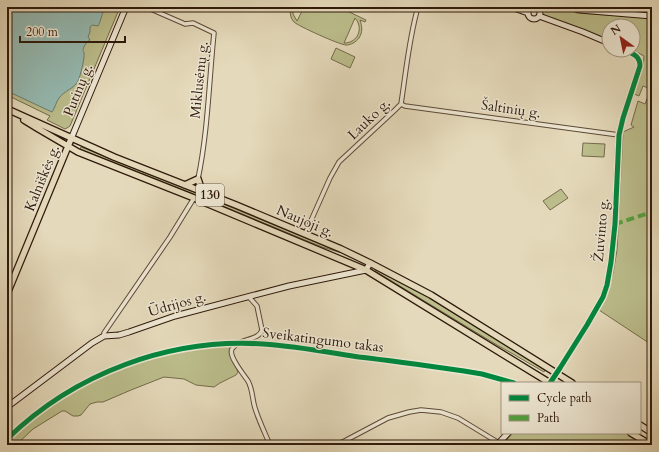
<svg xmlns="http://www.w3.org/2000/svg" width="659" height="452" font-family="Cardo,serif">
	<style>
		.green { fill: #bbbd8b; stroke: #746b4b; fill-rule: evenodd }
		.water { fill: #95bab2; stroke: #6c7a6f }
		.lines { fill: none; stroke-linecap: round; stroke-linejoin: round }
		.street-casing { stroke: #5c4937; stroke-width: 5.5 }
		.secondary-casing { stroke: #2e190b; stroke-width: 7 }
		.primary-casing { stroke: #2e190b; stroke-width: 8 }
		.street { stroke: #ede6d2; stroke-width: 3.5 }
		.secondary { stroke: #ede6d2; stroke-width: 5 }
		.primary { stroke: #e4d9ba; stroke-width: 5.5 }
		.quiet { stroke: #52a13e; stroke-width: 4; stroke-dasharray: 8 4; stroke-linecap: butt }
		.cycleway-casing { stroke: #ede6d2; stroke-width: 8 }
		.cycleway { stroke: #00873e; stroke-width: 5 }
		.labels { text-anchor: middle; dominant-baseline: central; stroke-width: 3; stroke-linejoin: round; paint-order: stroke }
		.shield { fill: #ede6d2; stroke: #675647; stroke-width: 1 }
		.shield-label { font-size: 13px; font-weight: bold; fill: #2e190b }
		.street-label { font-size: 14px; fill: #2e190b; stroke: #ede6d2 }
	</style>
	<rect width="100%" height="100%" fill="#e4d9ba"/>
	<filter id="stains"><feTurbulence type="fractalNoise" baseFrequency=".005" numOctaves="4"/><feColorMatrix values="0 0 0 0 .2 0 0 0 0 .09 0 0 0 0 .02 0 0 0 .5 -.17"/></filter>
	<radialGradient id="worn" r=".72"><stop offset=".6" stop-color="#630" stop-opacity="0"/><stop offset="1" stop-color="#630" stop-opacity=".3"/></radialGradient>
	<path class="green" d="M7 7H120L70 126 67 128 65 129 47 120 50 116 7 95Z
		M290 7H293V14L297 21 304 7H339L366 20 365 22 360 20C362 26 363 32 359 38 356 42 351 45 346 45 340 45 298 26 294 22 290 18 290 12 290 7ZM355 18C364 28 358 43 344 43Z
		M538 7H561L577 13 652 18V345L599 310 607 291 613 273 617 250 623 132 634 127 631 125 638 101 645 104 651 89 643 86 639 96 634 94 643 68 644 56 633 50V26H609V40H605L539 14 537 10Z
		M582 7H652V14Z
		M336 48 355 57 350 68 331 59Z
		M583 143 605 144 604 157 582 156Z
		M81 147 192 191 342 253 322 247 191 193 80 149Z
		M561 189 568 198 550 210 543 201Z
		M376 270 428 297 545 370 544 372 513 354 497 345 375 271Z
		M223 342H233C226 352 234 362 238 372L236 375 220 383 214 387 196 385 184 379 164 377 131 390 103 402H97L90 404 81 415 78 416H73L65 411H62L33 429 16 445H7V436C23 421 41 406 59 394 109 364 165 347 223 342Z
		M513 433H626L645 445H502Z"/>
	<path class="water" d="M7 7H104C103 12 100 23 98 26L92 25 90 27V32L88 37 90 40C87 42 85 44 84 47 82 53 83 48 84 53 85 58 80 77 78 81 75 88 64 91 59 98 56 102 55 108 52 112L7 91Z"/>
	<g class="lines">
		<g class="street-casing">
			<path id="street" d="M146 7 185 24 193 23 214 33C209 81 208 131 198 179
				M401 104 405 106 619 135
				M305 234 330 178 339 162 395 110 401 104C406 72 409 38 418 7
				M249 297 257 306 262 330C259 341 238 338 232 349 228 356 244 375 248 381 253 390 252 399 255 408 259 421 265 433 270 445
				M104 336V333L170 237 194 198
				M337 445 388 418 409 412 421 410 441 412 458 418 499 443"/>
		</g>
		<g class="secondary-casing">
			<path id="secondary" d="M511 7 528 13
				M570 7 580 10 652 16
				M528 13a6 6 0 1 1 12 0a6 6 0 1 1-12 0Z
				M539 16 583 32 609 43
				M71 139 126 7
				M550 383 560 368 587 325 603 297 607 285 611 262 615 224 619 135 623 118 640 66C640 56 633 54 625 50
				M7 407 92 343 104 336 119 335 129 332 175 316 289 286 366 270 370 263
				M497 445 508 433"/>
		</g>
		<g class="primary-casing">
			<path id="primary" d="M7 109 114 157 236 205 341 249 370 263 431 295 572 383
				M24 120 37 128 78 152 194 198 366 270 550 383
				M185 185 198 179 200 185 205 193
				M7 294 71 139
				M640 425 652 433
				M631 433 651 445"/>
		</g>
		<use href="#street" class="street"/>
		<use href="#secondary" class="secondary"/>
		<use href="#primary" class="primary"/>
		<path class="quiet" d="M615 224 652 212"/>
		<g class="cycleway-casing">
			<path id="cycleway" d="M550 383 560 368 587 325 603 297 607 285 611 262 615 224 619 135 623 118 640 66C640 56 633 54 625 50
				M7 439C75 373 169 338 263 344 295 346 327 352 359 357 394 361 429 366 464 371L482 374 514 383"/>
		</g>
		<use href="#cycleway" class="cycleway"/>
	</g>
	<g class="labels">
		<rect class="shield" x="196" y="184" width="28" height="22" rx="3"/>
		<g class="shield-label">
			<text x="210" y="195">130</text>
		</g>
		<g class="street-label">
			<text transform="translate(199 80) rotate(-84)">Miklusėnų g.</text>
			<text transform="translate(78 90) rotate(-68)">Putinų g.</text>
			<text transform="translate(511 109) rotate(8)">Šaltinių g.</text>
			<text transform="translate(369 119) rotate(-44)">Lauko g.</text>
			<text transform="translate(42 178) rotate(-68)">Kalniškės g.</text>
			<text transform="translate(305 221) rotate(23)">Naujoji g.</text>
			<text transform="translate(601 230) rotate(-85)">Žuvinto g.</text>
			<text transform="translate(177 304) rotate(-16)">Ūdrijos g.</text>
			<text transform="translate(323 340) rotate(7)">Sveikatingumo takas</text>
		</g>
	</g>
	<rect width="659" height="452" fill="none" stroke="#e4d9ba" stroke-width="24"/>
	<rect x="8" y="8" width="643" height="436" fill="none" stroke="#2e190b" stroke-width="2"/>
	<rect x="12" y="12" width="635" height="428" fill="none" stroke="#2e190b"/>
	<rect x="501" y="382" width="140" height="52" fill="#ede6d2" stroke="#a19482"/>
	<rect x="509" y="395" width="20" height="6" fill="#00873e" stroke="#a19482"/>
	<text x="537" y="402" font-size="12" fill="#2e190b">Cycle path</text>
	<rect x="509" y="415" width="20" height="6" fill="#52a13e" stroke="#a19482"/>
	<text x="537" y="422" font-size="12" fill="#2e190b">Path</text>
	<g transform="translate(621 38) rotate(327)"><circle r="19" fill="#ede6d2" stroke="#a19482"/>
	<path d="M0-3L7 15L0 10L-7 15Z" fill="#8f2418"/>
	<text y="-6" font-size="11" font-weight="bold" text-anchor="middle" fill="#2e190b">N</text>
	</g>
	<path d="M20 36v6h105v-6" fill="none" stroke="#2e190b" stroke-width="2"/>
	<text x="26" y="36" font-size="12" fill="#2e190b" stroke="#ede6d2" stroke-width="3" paint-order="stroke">200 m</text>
	<rect width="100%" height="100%" filter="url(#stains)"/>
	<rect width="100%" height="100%" fill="url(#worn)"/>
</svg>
